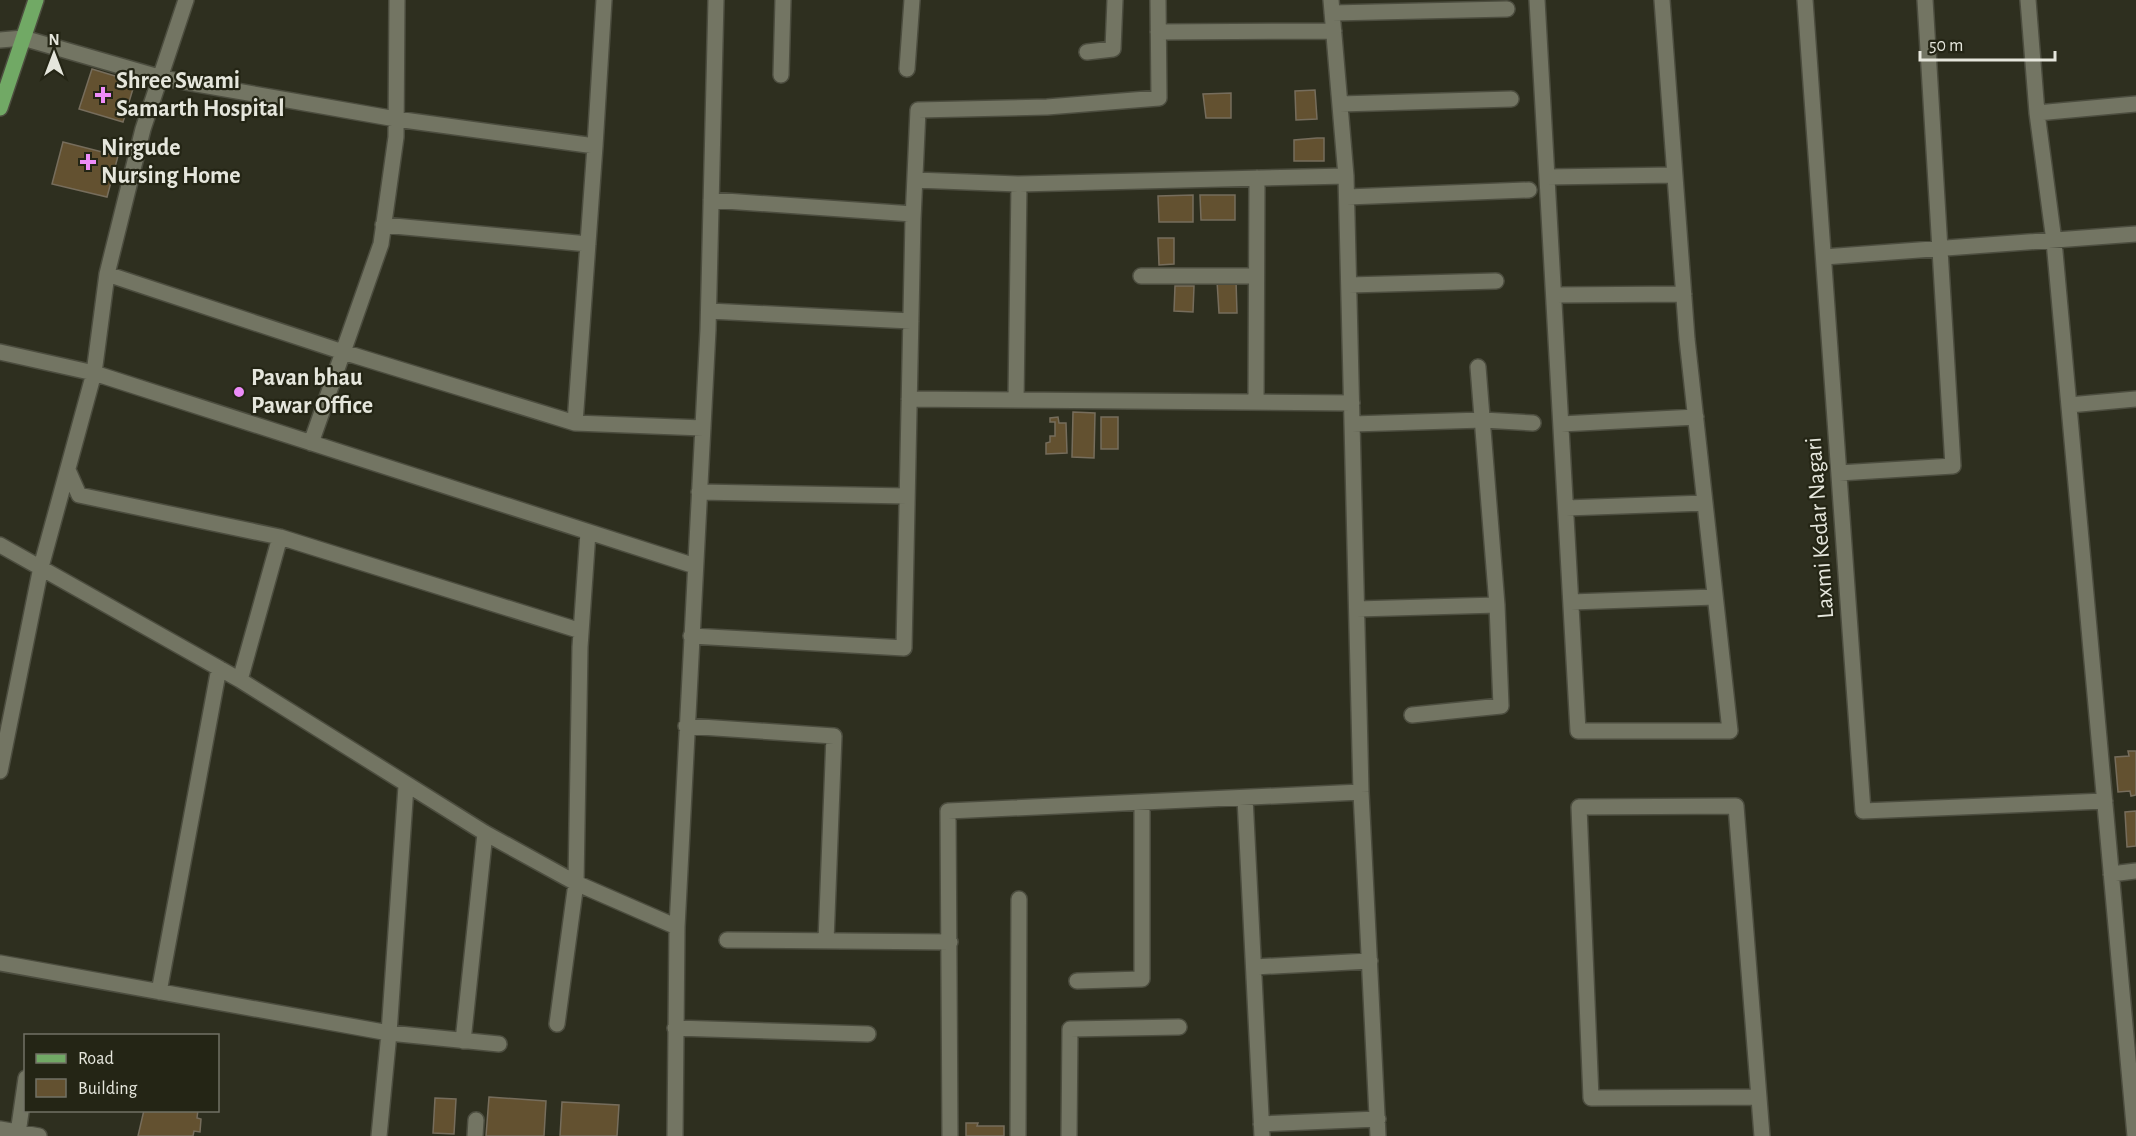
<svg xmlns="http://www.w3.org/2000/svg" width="2136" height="1136" font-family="'Alegreya Sans',sans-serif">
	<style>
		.building { fill: #635130; stroke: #766d5c; stroke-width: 1.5 }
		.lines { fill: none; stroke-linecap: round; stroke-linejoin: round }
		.minor-casing { stroke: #4c4d3f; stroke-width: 18 }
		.major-casing { stroke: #4c4d3f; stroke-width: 18 }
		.minor { stroke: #737563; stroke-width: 15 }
		.major { stroke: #71a965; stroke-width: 15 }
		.poi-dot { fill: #ed8cf9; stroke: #242515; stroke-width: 2 }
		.labels { text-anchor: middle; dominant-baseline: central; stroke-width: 4.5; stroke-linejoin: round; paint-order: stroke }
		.poi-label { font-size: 24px; font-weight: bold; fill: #e5e6dc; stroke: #242515; text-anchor: start }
		.street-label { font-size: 24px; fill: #e5e6dc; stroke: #242515 }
	</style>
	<rect width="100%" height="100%" fill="#2e2f1f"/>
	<path class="building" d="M92 69 135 82 123 122 79 109Z
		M1315 90 1317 119 1296 120 1295 91Z
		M1231 93V118H1206L1203 94Z
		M1317 138H1324V161H1294V140Z
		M63 142 118 156 107 197 52 184Z
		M1193 195V222H1159L1158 196Z
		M1200 195H1235V220H1201Z
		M1158 238H1174V264L1159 265Z
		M1236 280 1237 313H1219L1217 281Z
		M1175 286H1194L1193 312 1174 311Z
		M1073 412 1095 413 1094 458 1072 457Z
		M1058 417 1059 423H1066L1067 453 1046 454V443L1050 442V436H1055V422H1050V418Z
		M1101 417H1118V449H1101Z
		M2128 751H2136V795L2131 796 2130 791 2118 792 2115 757 2129 756Z
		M2136 811V846L2127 847 2125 812Z
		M489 1097 546 1101 544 1136H486Z
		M435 1098 456 1099 454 1134 433 1133Z
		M562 1102 619 1105 617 1136H560Z
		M144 1110H198L197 1118 201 1119 200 1132 194 1131 193 1136H138Z
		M966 1123H978L977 1126H1004V1136H966Z"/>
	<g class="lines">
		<g class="minor-casing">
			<path id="minor" d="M1537 0 1578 731H1730L1687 339 1662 0
				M1805 0 1863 811 2105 801
				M2028 0 2037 113 2054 241 2135 1136
				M1332 13 1507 9
				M1158 32 1334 31
				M0 40 23 38 162 78 396 119 595 146 604 0
				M1087 52 1113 49 1115 0
				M907 69 912 0
				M781 75 783 0
				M1340 104 1511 99
				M2037 113 2136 104
				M1346 176 1361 792 1378 1136
				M1547 177 1675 175
				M915 180 1019 184 1346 176 1331 0
				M1347 197 1529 190
				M711 200 913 214
				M383 225 588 244
				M1824 257 2136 234
				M107 274 343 352 575 423 595 146
				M1141 276H1256
				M1349 285 1496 281
				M1554 295 1684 294
				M709 311 911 321
				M0 352 94 373 695 566
				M909 399 1352 403
				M1016 400 1019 184
				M1256 402 1257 178
				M2069 405 2136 399
				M575 423 703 428
				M1352 424 1483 420 1533 423
				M1561 424 1696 417
				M311 443 381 244 396 137 397 0
				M68 470 79 495 280 537 581 631
				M1839 473 1953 466 1925 0
				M699 492 907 496
				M1566 508 1705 503
				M0 545 240 680 485 833 576 883 677 927
				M1571 602 1715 597
				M1357 609 1497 605
				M691 636 904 648 913 219 918 110 1047 107 1159 98 1158 0
				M240 680 280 537
				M1412 715 1501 706 1497 605 1478 367
				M686 726 834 736 826 941
				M0 771 41 567 94 373 107 274 143 129 186 0
				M1245 798 1262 1136
				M2111 874 2136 871
				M727 940 950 942
				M0 963 389 1033 406 786
				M1254 967 1370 961
				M1077 981 1142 979V802
				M159 992 219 668
				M557 1024 576 883 580 647 588 532
				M675 1028 868 1034
				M463 1041 485 833
				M1759 1097 1591 1098 1579 807 1736 806 1762 1136
				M1261 1124 1378 1119
				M0 1129 39 1136
				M18 1133 26 1078
				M379 1136 389 1033 499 1044
				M475 1136 476 1120
				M675 1136 677 927 708 330 716 0
				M950 1136 948 811 1361 792
				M1018 1136 1019 899
				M1069 1136 1070 1029 1179 1027"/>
		</g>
		<g class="major-casing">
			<path id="major" d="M0 108 36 0"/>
		</g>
		<use href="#minor" class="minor"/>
		<use href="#major" class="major"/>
	</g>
	<g class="poi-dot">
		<path d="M100 86h6v6h6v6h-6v6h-6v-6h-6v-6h6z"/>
		<path d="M85 153h6v6h6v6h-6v6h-6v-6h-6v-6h6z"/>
		<circle cx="239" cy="392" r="6"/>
	</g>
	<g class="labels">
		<g class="poi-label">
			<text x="116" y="81">Shree Swami<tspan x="116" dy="28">Samarth Hospital</tspan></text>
			<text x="101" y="148">Nirgude<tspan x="101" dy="28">Nursing Home</tspan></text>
			<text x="251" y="378">Pavan bhau<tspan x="251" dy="28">Pawar Office</tspan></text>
		</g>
		<g class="street-label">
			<text transform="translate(1820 528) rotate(-94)">Laxmi Kedar Nagari</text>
		</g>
	</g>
	<rect x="24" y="1034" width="195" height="78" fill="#242515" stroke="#717265" stroke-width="1.5"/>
	<rect x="36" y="1054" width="30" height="9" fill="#71a965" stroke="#717265" stroke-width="1.5"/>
	<text x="78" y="1064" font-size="18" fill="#e5e6dc">Road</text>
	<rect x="36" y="1079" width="30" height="18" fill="#635130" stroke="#717265" stroke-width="1.5"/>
	<text x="78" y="1094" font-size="18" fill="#e5e6dc">Building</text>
	<g transform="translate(54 54)" stroke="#242515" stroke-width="4.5" paint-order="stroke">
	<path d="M0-4.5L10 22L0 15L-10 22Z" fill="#e5e6dc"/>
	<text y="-9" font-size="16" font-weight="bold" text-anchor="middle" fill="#e5e6dc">N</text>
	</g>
	<path d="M1920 51v9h135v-9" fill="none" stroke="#e5e6dc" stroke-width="3"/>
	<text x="1929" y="51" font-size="18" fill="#e5e6dc" stroke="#242515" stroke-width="4.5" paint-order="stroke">50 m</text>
</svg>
